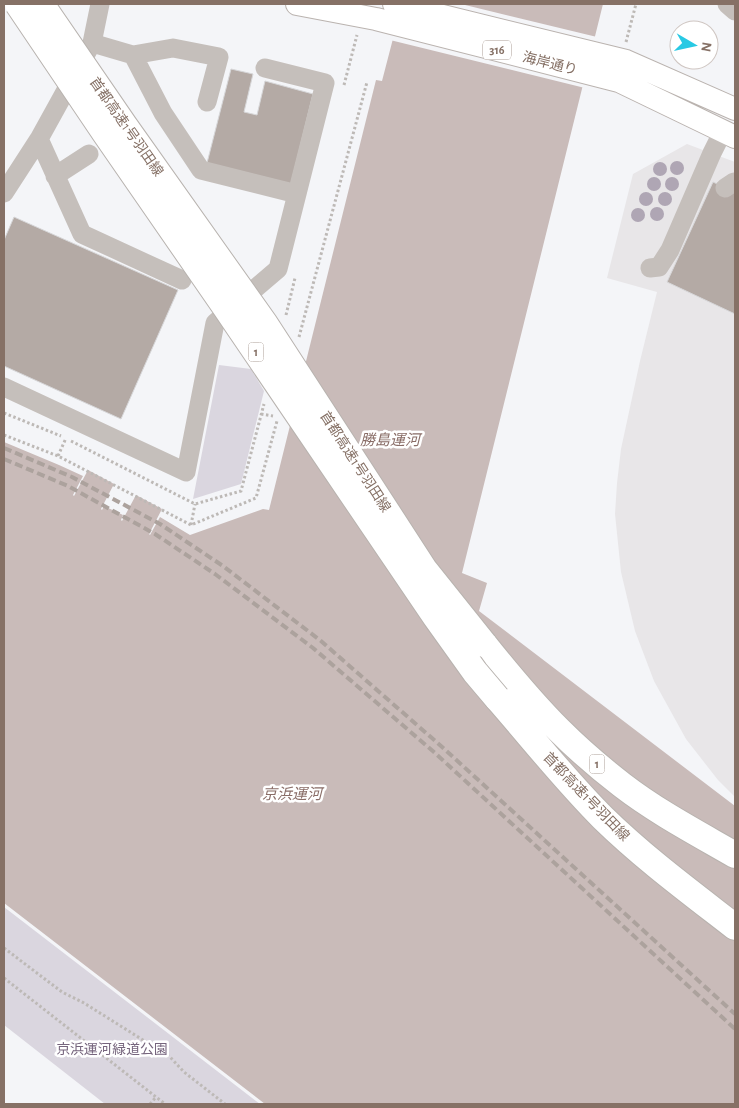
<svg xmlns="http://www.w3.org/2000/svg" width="739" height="1108" font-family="'Alegreya Sans','Noto Sans JP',sans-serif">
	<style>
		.built { fill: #e8e6e8 }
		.green { fill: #dad6df }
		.water { fill: #c9bbb9 }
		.pier { fill: #f4f5f8 }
		.building { fill: #b4aaa5; stroke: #d7d7d9 }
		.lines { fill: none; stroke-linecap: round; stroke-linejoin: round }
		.major-casing { stroke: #bab3af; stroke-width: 24 }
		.highway-casing { stroke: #b8b3af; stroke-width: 28 }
		.path { stroke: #bdb9b6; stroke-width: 3; stroke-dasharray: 2.5 2.5; stroke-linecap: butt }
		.minor { stroke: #c5bfbb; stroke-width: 19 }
		.major { stroke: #fff; stroke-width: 22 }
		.highway { stroke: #fff; stroke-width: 26 }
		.rail { stroke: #aca29d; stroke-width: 4; stroke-dasharray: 8 4; stroke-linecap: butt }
		.highway-bridge-casing { stroke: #b8b3af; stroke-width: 28; stroke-linecap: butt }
		.highway-bridge { stroke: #fff; stroke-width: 26 }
		.tree { fill: #afa6b4 }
		.labels { text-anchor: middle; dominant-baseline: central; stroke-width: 5; stroke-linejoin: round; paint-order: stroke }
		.shield { fill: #fff; stroke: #aa9c94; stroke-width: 1 }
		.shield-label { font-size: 12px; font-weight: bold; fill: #867166 }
		.street-label { font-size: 14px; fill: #867166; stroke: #fff }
		.park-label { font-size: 14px; fill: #76657d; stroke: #fff }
		.water-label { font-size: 15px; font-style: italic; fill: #896d67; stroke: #fff }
	</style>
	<rect width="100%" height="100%" fill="#f4f5f8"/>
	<path class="built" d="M687 144 735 162V797L718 780 686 739 654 681 635 631 621 572 615 514 617 483 621 449 640 361 657 292 607 278 633 174Z"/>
	<path class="green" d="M219 365 251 369 264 391 241 484 193 499Z
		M4 907 260 1104H105L4 1025Z"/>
	<path class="water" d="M402 4H603L462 573 487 583 479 611 735 806V1104H265L4 903V442L59 465 83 476 73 495 74 496 88 470 114 484 101 509 102 510 104 506 123 515 121 520 122 521 136 495 162 509 149 534 150 535 160 517 190 535 263 509 269 510 376 80 382 81Z"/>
	<path class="pier" d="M400 4H461L597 37 585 88 390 40Z"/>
	<path class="building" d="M231 69 253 74 244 112 257 115 265 81 313 94 291 184 207 163Z
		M713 182 735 192V314L667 282Z
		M14 217 178 290 121 419 4 366V240Z"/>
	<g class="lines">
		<g class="major-casing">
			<path id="major" d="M297 4 376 19 619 81 735 137
				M394 4 626 61 735 109"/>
		</g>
		<g class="highway-casing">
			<path id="highway" d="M484 644C508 674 532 703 559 730 579 750 600 768 622 785 657 812 697 833 735 855
				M497 698C532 738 565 780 603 818 644 858 690 892 735 927"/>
		</g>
		<path class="path" d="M626 42 636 4
			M344 85 357 35
			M286 315 295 278
			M299 337 367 82
			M4 413 61 436
			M261 414 273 416
			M4 435 58 456 191 525 256 498 277 421
			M71 441 195 504 241 491 264 404
			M58 456 66 438
			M191 525 195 504
			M4 948 62 992 84 1003 170 1057 184 1072 225 1104
			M4 978 165 1104
			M150 1104 156 1097"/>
		<path class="minor" d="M100 4 92 43 39 139 82 234 182 280
			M727 4 735 11
			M92 43 133 55 173 48 219 57 207 102
			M133 55 163 113 201 170 297 194
			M55 176 89 154
			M725 188 734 182H735
			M4 193 39 139
			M650 268 659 267 670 250 712 153 723 131
			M4 387 186 472 215 323 278 269 325 83 265 68"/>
		<use href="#major" class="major"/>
		<use href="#highway" class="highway"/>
		<path class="rail" d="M4 448 72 477 160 524 223 566 321 641 441 746 735 1014
			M4 459 68 486 155 534 215 574 313 648 435 753 735 1029"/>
		<g class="highway-bridge-casing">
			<path id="highway-bridge" d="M18 4 105 133 224 305 435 616 475 672 497 698
				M41 4 124 125 265 324 424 569 484 644"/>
		</g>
		<use href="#highway-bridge" class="highway-bridge"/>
	</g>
	<g class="tree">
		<circle cx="677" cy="168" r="7"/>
		<circle cx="660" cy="169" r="7"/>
		<circle cx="654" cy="184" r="7"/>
		<circle cx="672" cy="184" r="7"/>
		<circle cx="646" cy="199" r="7"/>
		<circle cx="665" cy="199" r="7"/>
		<circle cx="657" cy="214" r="7"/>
		<circle cx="638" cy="215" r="7"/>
	</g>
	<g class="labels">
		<g class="shield">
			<rect x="483" y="40.5" width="28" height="19" rx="4"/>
			<rect x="248.5" y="342.5" width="15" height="19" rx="4"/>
			<rect x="589.5" y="754.5" width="15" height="19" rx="4"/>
		</g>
		<g class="shield-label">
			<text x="497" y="50">316</text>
			<text x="256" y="352">1</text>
			<text x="597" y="764">1</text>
		</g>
		<g class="street-label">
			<text transform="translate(550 64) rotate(14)">海岸通り</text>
			<text transform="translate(126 127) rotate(55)">首都高速1号羽田線</text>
			<text transform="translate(355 462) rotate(57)">首都高速1号羽田線</text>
			<text transform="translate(586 797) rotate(46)">首都高速1号羽田線</text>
		</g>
		<g class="park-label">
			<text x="112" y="1050">京浜運河緑道公園</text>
		</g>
		<g class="water-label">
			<text x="390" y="440">勝島運河</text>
			<text x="292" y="794">京浜運河</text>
		</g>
	</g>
	<rect width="739" height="1108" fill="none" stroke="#867166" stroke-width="10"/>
	<g transform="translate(694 45) rotate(99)"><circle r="24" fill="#ffffff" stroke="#cfc6c2"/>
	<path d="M0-4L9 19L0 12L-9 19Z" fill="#28c9e4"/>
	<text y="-8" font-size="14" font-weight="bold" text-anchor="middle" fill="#867166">N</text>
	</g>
</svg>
